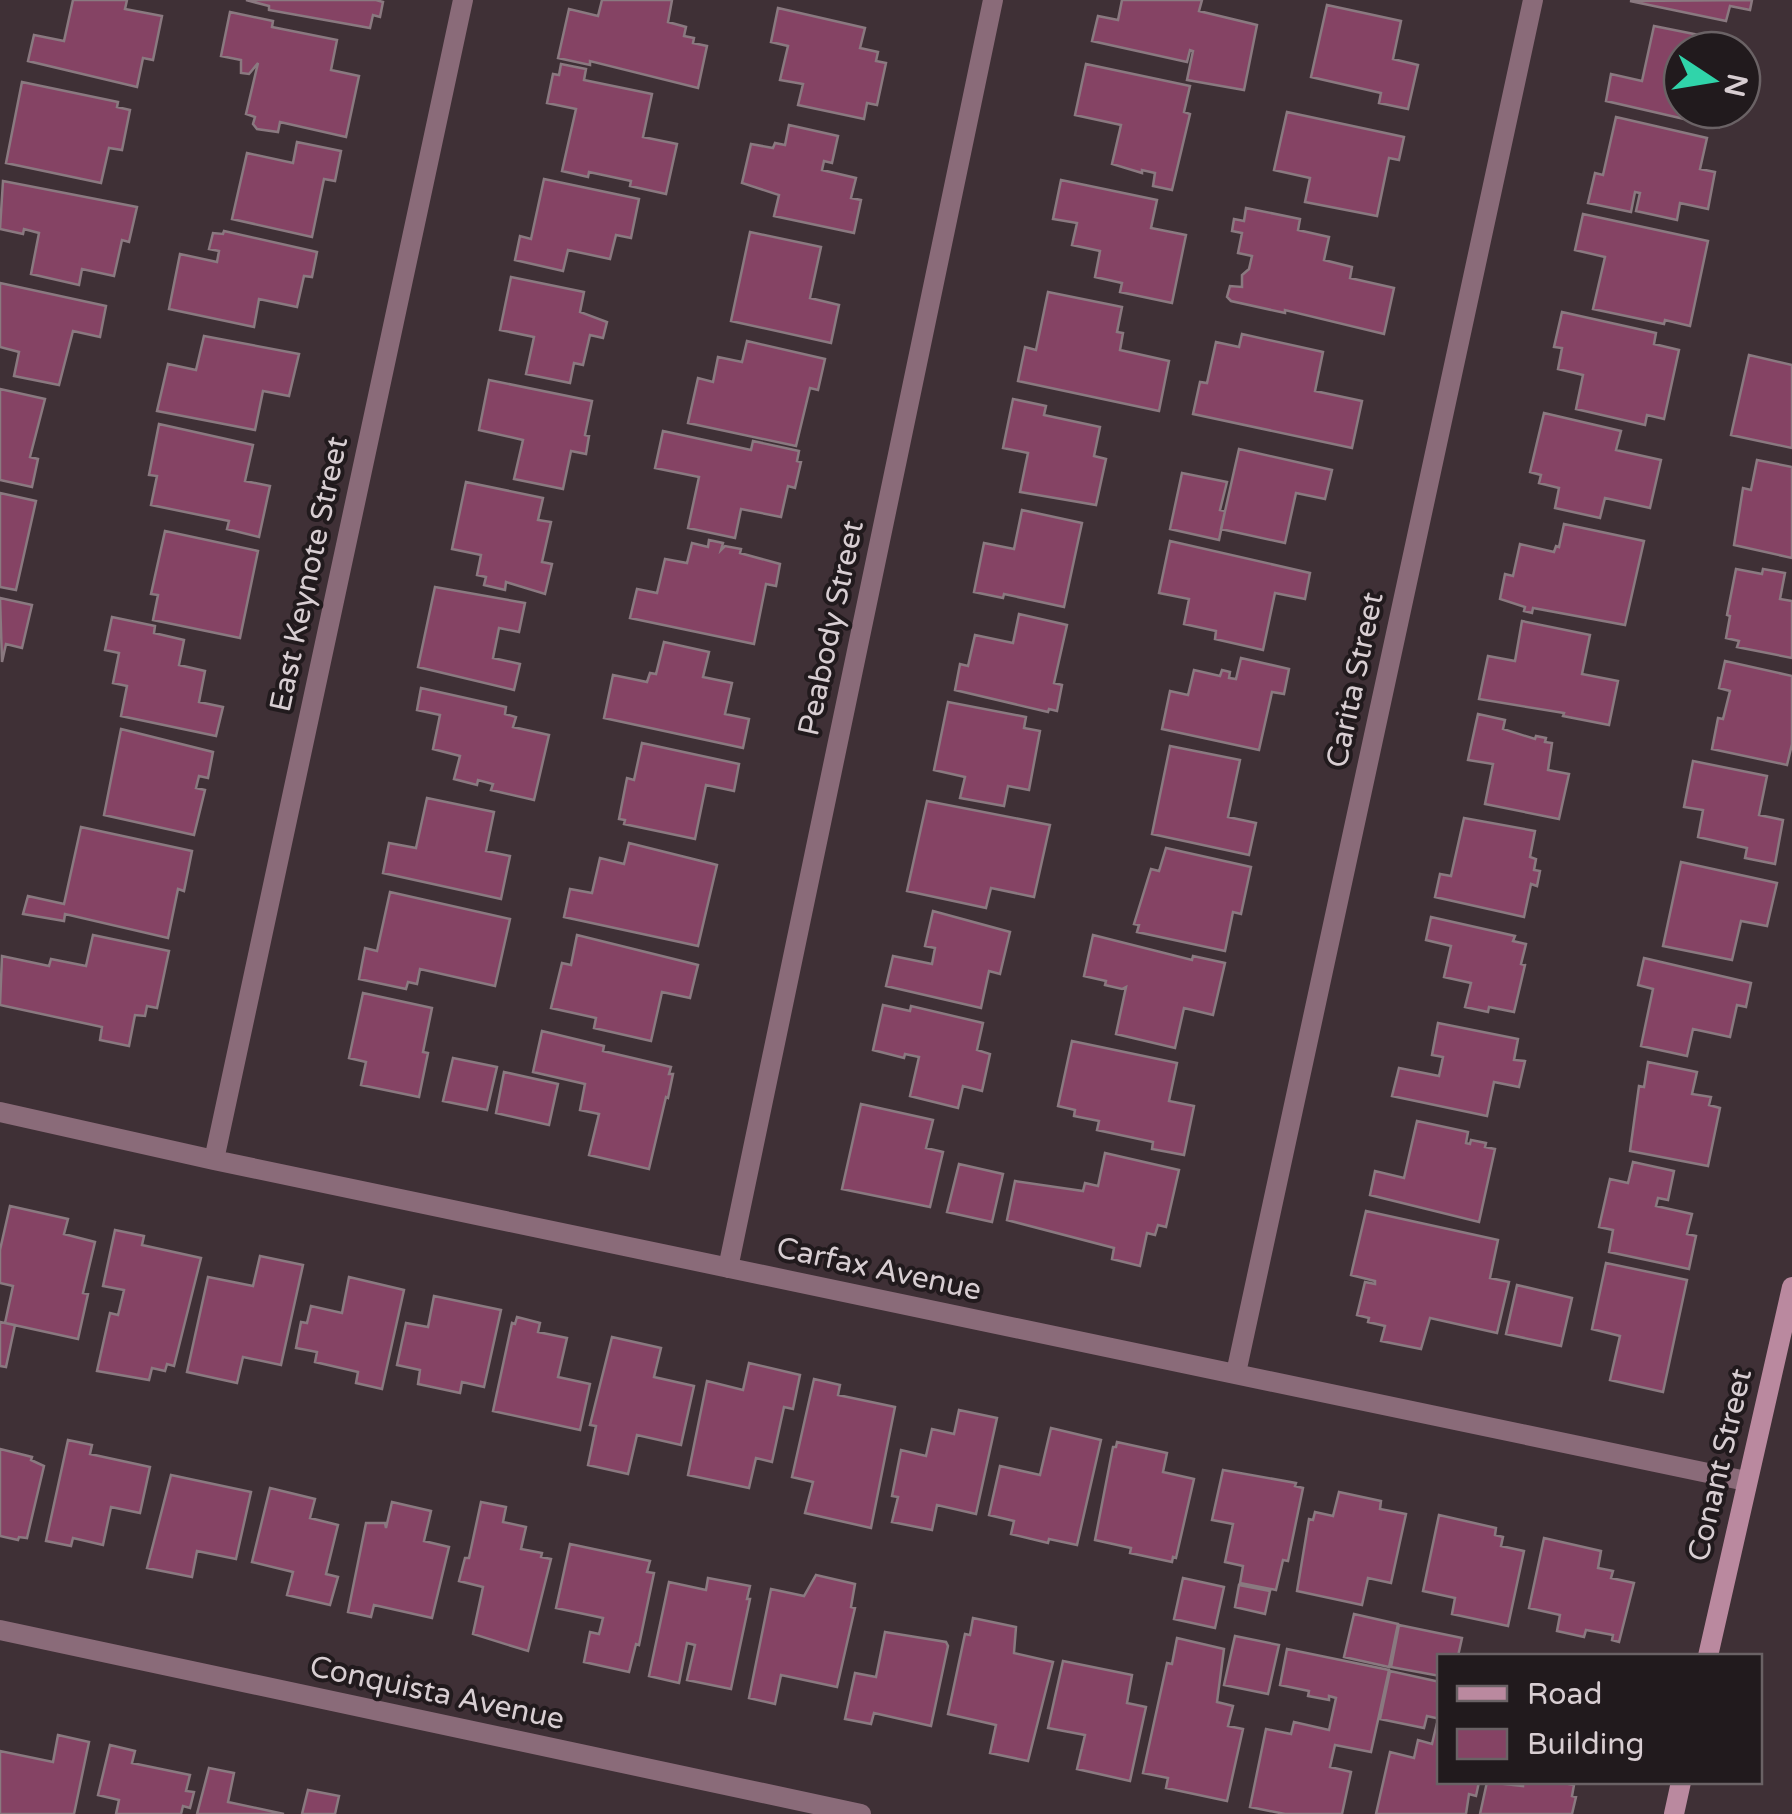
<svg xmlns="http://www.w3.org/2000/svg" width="1792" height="1814" font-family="'Varela Round',sans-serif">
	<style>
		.building { fill: #854364; stroke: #8a7980; stroke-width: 2.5 }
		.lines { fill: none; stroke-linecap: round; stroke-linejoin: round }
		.street { stroke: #8a6b79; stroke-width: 20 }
		.secondary { stroke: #ba899f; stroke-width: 20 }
		.labels { text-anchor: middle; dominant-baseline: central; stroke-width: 8; stroke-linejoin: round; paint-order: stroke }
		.street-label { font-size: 30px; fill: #d8ced2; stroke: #211a1d }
	</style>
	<rect width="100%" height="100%" fill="#3f3036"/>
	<path class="building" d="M73 0H127L125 9 162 16 153 60 143 58 137 87 28 61 34 35 64 41Z
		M246 0H376L383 2 380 17 373 15 370 28 269 10V6Z
		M602 0H672L668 22 686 27 684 36 694 38 693 43 707 46 698 88 590 61V65L558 58 569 9 598 16Z
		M1122 0H1202L1199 11 1257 25 1244 90 1187 80 1193 51 1190 50 1187 62 1092 41 1098 16 1118 20Z
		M1752 0 1750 10 1730 6 1726 21 1630 1Z
		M1327 5 1401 21 1393 59 1418 65 1408 109 1379 103 1381 93 1311 77Z
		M778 8 865 28 860 48 878 52 876 61 886 63 877 105 867 103 864 119 798 105 803 84 780 80 788 46 771 42Z
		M230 12 273 21 272 27 337 40 331 70 359 76 346 137 280 122 278 132 257 129 253 124 255 117 246 114 258 63 249 74 241 73V60L221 56Z
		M1654 26 1709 37 1706 49 1712 50H1682V110H1723L1719 127 1606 101 1611 74 1642 81Z
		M561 64 586 69 584 80 652 94 643 137 677 144 666 194 630 186 631 181 589 172 588 177 562 171 576 109 547 103 553 74 559 75Z
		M1086 64 1190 86 1184 112 1190 114 1172 190 1153 186 1155 173 1142 170V173L1112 164 1121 125 1075 115Z
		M22 82 118 102 117 107 130 110 122 150 109 148 101 183 6 163Z
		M1287 112 1404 137 1399 160 1389 158 1377 216 1305 202 1310 178 1274 170Z
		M1616 117 1707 138 1700 169 1715 172 1708 209 1680 203 1677 220 1636 211 1640 193 1635 192 1631 212 1588 203 1595 173 1603 175Z
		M789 125 838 136 832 163 824 161 822 170 856 178 851 198 861 200 854 233 774 216 779 195 742 183 751 144 773 148 775 143 785 145Z
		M297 142 341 151 335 181 324 179 312 237 232 219 247 153 293 163Z
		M544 179 639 199 631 238 616 235 610 259 568 250 563 271 515 260 520 236 531 239Z
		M1061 180 1157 200 1151 228 1186 235 1172 303 1120 292 1122 283 1095 277 1100 251 1072 245 1077 223 1053 219Z
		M3 181 137 207 129 242 122 240 114 276 82 269 79 285 31 274 39 233 24 229 23 234 0 229Z
		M1246 208 1300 219 1298 230 1329 237 1324 260 1352 267 1350 278 1394 288 1384 334 1285 310V313L1231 301 1227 297 1230 286 1242 287V275L1249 269 1252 256 1238 253 1242 233 1232 231 1234 219 1244 221Z
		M1583 214 1708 241 1690 326 1665 320 1664 324 1593 309 1605 257 1575 250Z
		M224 231 317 252 312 277 304 276 297 307 259 299 254 327 169 309 180 254 217 262 219 251 209 249 213 233 223 234Z
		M750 232 821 247 810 298 839 305 831 343 731 321Z
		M511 277 584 292 580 312 607 322 603 338 590 335 583 365 574 363 570 383 526 374 534 337 500 330Z
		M0 283 106 306 100 337 73 331 59 385 14 376 19 352 0 347Z
		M1048 292 1122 307 1117 332 1123 333 1120 350 1169 361 1159 411 1018 381 1025 347 1036 350Z
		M1562 312 1656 333 1654 344 1679 350 1664 419 1647 415 1645 425 1576 409 1583 375 1558 369 1562 348 1554 347Z
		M1242 334 1323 352 1315 391 1362 401 1352 448 1193 414 1200 382 1207 383 1216 342 1239 347Z
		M204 336 299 354 289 396 263 391 255 430 157 411 168 364 196 370Z
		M747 341 825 359 818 390 810 388 796 446 688 423 698 378 713 382 718 357 742 362Z
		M1749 355 1792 365V448L1731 435Z
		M489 380 592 401 585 435 589 436 586 454 571 451 563 489 514 479 523 440 479 430Z
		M0 389 45 399 30 457 38 459 32 487 0 480Z
		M1013 399 1046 406 1044 415 1100 427 1094 456 1106 459 1096 505 1020 492 1028 453 1003 448Z
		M1544 413 1621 431 1616 450 1661 460 1650 508 1605 498 1600 518 1555 508 1559 488 1539 483 1541 475 1530 472Z
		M159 424 253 445 245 481 270 486 259 537 227 529 229 521 151 505 157 476 149 475Z
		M663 431 751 450 753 441 799 451 797 461 801 462 795 488 788 486 781 517 741 509 735 538 688 528 699 477 655 468Z
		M1239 449 1332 470 1325 499 1296 493 1285 543 1221 529Z
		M1757 460 1792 467V558L1734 545 1743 488 1751 490Z
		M1182 473 1227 482 1220 510 1225 511 1219 540 1170 529Z
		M466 482 543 498 538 520 551 522 542 562 552 564 545 594 506 582 505 590 484 585 486 577 477 575 481 555 452 549Z
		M0 493 36 501 16 590 0 587Z
		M1022 510 1082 523 1064 607 1004 594 1003 598 974 592 984 543 1014 549Z
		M1564 524 1644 541 1625 625 1533 608 1532 613 1524 611 1525 607 1500 599 1505 574 1513 576 1520 544 1554 552 1556 546 1559 547Z
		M165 531 258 551 240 638 153 620 158 595 151 594Z
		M709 540 723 543 721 550 725 546 741 549 740 553 780 564 776 586 766 584 754 644 630 618 637 589 657 593 665 559 687 563 692 543 708 547Z
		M1170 541 1310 573 1305 599 1275 593 1263 650 1215 639 1216 631 1184 624 1189 599 1159 593Z
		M1736 569 1762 574 1763 569 1785 573 1780 599 1792 601V658L1737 647 1739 641 1726 638 1730 616 1727 615Z
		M435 587 525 603 519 632 499 628 493 658 520 664 514 690 418 667Z
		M0 598 32 605 22 648 6 644 2 662Z
		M1019 614 1067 625 1054 683 1062 685 1057 711 1049 709 1048 712 955 690 960 664 968 666 975 635 1013 643Z
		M112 617 155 626 154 633 184 640 179 665 205 671 199 702 223 707 216 736 121 716 127 686 113 683 119 653 105 650Z
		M1522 621 1590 635 1582 674 1618 681 1609 725 1563 716 1564 713 1479 699 1488 656 1515 661Z
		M664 642 709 652 703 677 732 683 725 714 749 719 743 748 604 718 613 675 647 682 650 673 656 674Z
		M1241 658 1289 669 1284 694 1272 692 1259 750 1162 729 1170 691 1188 695 1194 670 1220 676 1222 670 1230 672 1229 678 1236 679Z
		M1725 661 1792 676V744L1787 765 1712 749 1718 718 1723 719 1730 691 1719 688Z
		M421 688 506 707 505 714 516 717 513 727 549 735 534 800 491 790 493 784 478 780 477 785 454 779 460 756 433 749 440 715 417 710Z
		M948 702 1026 717 1024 728 1040 731 1029 790 1008 786 1004 806 960 798 965 777 934 770Z
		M1478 714 1505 720 1503 729 1535 739 1536 736 1546 738 1545 742 1552 743 1548 770 1569 774 1559 819 1485 804 1493 764 1468 760Z
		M121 729 213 752 208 778 199 776 196 788 205 790 194 835 104 815Z
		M642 743 739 764 734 791 706 785 695 839 624 824 625 820 619 819 627 778 634 780Z
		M1170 746 1240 760 1228 817 1256 823 1249 855 1152 834Z
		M1693 761 1767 776 1759 815 1783 820 1775 864 1745 858 1747 848 1698 837 1703 810 1684 807Z
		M427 798 494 812 486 851 510 856 501 899 383 873 389 843 416 848Z
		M927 801 1050 825 1034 897 991 888 986 908 907 891Z
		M1464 818 1535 831 1530 857 1536 859 1534 870 1540 871 1537 886 1531 884 1524 917 1435 897 1440 874 1451 876Z
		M81 827 192 851 184 891 178 889 168 938 65 914 64 921 23 914 28 896 64 904Z
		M629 843 717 865 698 946 564 917 570 889 592 893 600 858 624 864Z
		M1166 848 1251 867 1241 914 1233 912 1225 951 1137 932 1139 925 1134 924 1151 869 1159 871Z
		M1681 862 1777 883 1767 926 1741 921 1732 960 1663 946Z
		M390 892 510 919 495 986 420 969 417 984 408 982 406 989 359 979 365 948 377 951Z
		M933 911 1010 932 1000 974 989 971 981 1008 886 986 893 956 932 964 935 948 925 946Z
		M1431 917 1515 936 1513 941 1526 944 1521 964 1525 965 1514 1012 1489 1007 1488 1012 1465 1007 1471 983 1444 977 1451 946 1426 940Z
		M93 935 169 951 157 1008 147 1006 145 1016 135 1015 129 1046 100 1040 102 1027 0 1005 2 956 49 966 51 959 86 966Z
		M577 935 698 965 690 998 662 992 651 1041 594 1028 596 1018 551 1008 562 963 571 965Z
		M1093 935 1192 960 1193 956 1225 963 1213 1015 1184 1008 1175 1048 1116 1034 1126 987 1122 989 1105 985 1106 981 1084 976Z
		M1644 958 1751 983 1746 1007 1737 1005 1730 1037 1693 1029 1687 1056 1641 1046 1653 989 1638 985Z
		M363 993 432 1008 423 1052 428 1053 419 1097 361 1085 366 1062 349 1058Z
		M883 1005 910 1011 911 1006 983 1023 977 1050 990 1054 982 1091 963 1086 958 1108 910 1096 919 1057 905 1054 904 1058 873 1050Z
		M1438 1023 1518 1039 1514 1060 1525 1061 1519 1087 1494 1082 1487 1116 1392 1096 1399 1068 1439 1076 1443 1057 1432 1055Z
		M542 1031 604 1046 603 1051 671 1067 669 1074H673L668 1098 666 1097 649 1169 589 1155 599 1114 580 1110 585 1084 533 1072Z
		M1072 1041 1177 1063 1169 1101 1194 1106 1184 1155 1152 1149 1153 1142 1097 1130 1099 1121 1074 1116 1075 1110 1058 1106Z
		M453 1058 497 1067 487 1110 443 1101Z
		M1648 1062 1697 1072 1692 1094 1711 1097 1709 1105 1720 1108 1708 1166 1630 1151 1639 1086 1644 1087Z
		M504 1072 558 1084 549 1125 496 1113Z
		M861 1104 933 1120 926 1148 943 1152 930 1207 842 1189Z
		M1417 1121 1468 1132 1466 1143 1470 1144 1471 1140 1486 1143 1485 1147 1495 1149 1479 1222 1370 1195 1375 1171 1404 1178Z
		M1105 1153 1179 1170 1166 1227 1158 1225 1155 1235 1147 1233 1140 1266 1112 1259 1114 1248 1007 1220 1015 1181 1083 1191 1085 1183 1098 1186Z
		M1633 1162 1674 1171 1668 1200 1658 1198 1656 1206 1692 1214 1687 1234 1696 1236 1689 1269 1609 1252 1613 1230 1599 1227 1610 1179 1628 1183Z
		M959 1164 1003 1174 992 1222 947 1212Z
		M10 1206 68 1219 64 1234 95 1242 83 1293 88 1294 78 1339 5 1323 13 1286 0 1283V1250Z
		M1366 1211 1498 1240 1490 1278 1509 1282 1497 1333 1430 1318 1421 1349 1381 1341 1385 1326 1368 1322 1369 1318 1357 1315 1365 1282 1375 1284V1281L1351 1275Z
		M115 1230 144 1236 142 1245 201 1258 174 1366 167 1364 165 1371 152 1368 149 1380 97 1371 110 1313 118 1315 124 1290 103 1286Z
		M260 1256 303 1265 281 1365 243 1357 237 1383 187 1372 208 1277 253 1286Z
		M1606 1263 1687 1280 1663 1392 1610 1380 1620 1336 1592 1329Z
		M349 1277 404 1290 382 1389 356 1383 358 1372 315 1362 317 1352 296 1348 301 1322 307 1323 311 1306 342 1313Z
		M1517 1285 1572 1298 1561 1346 1506 1334Z
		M434 1296 501 1310 484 1387 462 1382 460 1393 418 1384 420 1370 397 1365 406 1323 428 1327Z
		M517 1317 540 1323 538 1332 567 1338 558 1377 590 1384 580 1430 493 1411 512 1323 515 1324Z
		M0 1322 15 1325 6 1367 0 1366Z
		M612 1337 661 1348 654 1377 694 1386 681 1445 637 1435 628 1474 588 1465 596 1426 590 1425Z
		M749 1363 800 1375 793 1409 784 1407 772 1462 756 1458 749 1488 688 1475 707 1381 743 1390Z
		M814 1379 840 1385 838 1395 895 1407 871 1528 805 1513 813 1482 792 1477Z
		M959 1410 997 1418 976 1514 937 1505 932 1530 892 1522 898 1497 892 1496 901 1450 926 1456 932 1429 954 1434Z
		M1051 1428 1101 1440 1077 1545 1049 1539 1048 1543 1011 1534 1014 1521 989 1515 1000 1466 1040 1475Z
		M68 1440 92 1445 90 1454 150 1467 140 1513 111 1507 103 1545 73 1538 71 1546 46 1541Z
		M1117 1442 1167 1453 1163 1472 1194 1479 1176 1558 1173 1557 1172 1562 1130 1553 1131 1548 1095 1540 1113 1447H1116Z
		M0 1449 32 1457 31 1460 44 1466 27 1538 19 1537 18 1540 0 1536Z
		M1223 1470 1296 1483 1295 1486 1303 1488 1288 1561 1283 1560 1276 1590 1240 1583 1243 1566 1225 1562 1233 1524 1212 1520Z
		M171 1475 251 1492 236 1559 197 1551 192 1577 147 1568Z
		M270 1488 315 1499 310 1518 338 1525 326 1574 338 1577 330 1605 287 1595 293 1572 252 1562Z
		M1339 1492 1381 1501 1380 1509 1406 1514 1391 1583 1368 1578 1362 1605 1297 1591 1309 1519 1313 1520 1315 1512 1333 1516Z
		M392 1502 431 1511 424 1541 449 1547 432 1618 374 1605 371 1617 348 1612 366 1523H385L386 1528Z
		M481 1502 506 1507 503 1522 526 1527 521 1549 542 1553 541 1557 551 1559 528 1651 473 1634 483 1587 459 1581 465 1558H469Z
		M1439 1515 1496 1528 1495 1535 1503 1537 1501 1546 1524 1551 1508 1626 1452 1614 1455 1598 1423 1591Z
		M1544 1538 1601 1551 1598 1568 1613 1571 1611 1578 1634 1583 1619 1642 1612 1640 1613 1635 1586 1630 1584 1637 1557 1631 1560 1615 1529 1608Z
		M570 1544 650 1561 647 1572 654 1573 639 1645 636 1644 629 1672 584 1662 590 1632 599 1634 603 1618 556 1608Z
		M816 1575 855 1584 851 1607 855 1608 837 1687 781 1675 775 1704 749 1698 771 1589 804 1596Z
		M708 1578 750 1586 747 1599H750L731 1689 687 1680 695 1645 687 1643 679 1683 649 1676 669 1582 706 1590Z
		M1183 1578 1224 1587 1215 1628 1174 1619Z
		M1239 1585 1270 1591 1265 1614 1235 1607Z
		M1354 1614 1398 1624 1389 1667 1344 1657Z
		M973 1618 1016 1627 1014 1653 1053 1662 1028 1761 990 1753 996 1725 948 1714 965 1634 970 1635Z
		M1399 1625 1462 1638 1458 1656H1440V1676L1391 1667Z
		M885 1632 946 1642 948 1646 931 1726 874 1713 871 1724 845 1719 855 1673 876 1677Z
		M1235 1636 1279 1645 1268 1694 1224 1685Z
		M1177 1638 1224 1649 1217 1702 1233 1706 1228 1726 1243 1729 1227 1801 1166 1788 1168 1778 1143 1773 1167 1663 1172 1664Z
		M1287 1649 1389 1670 1371 1752 1335 1745 1330 1767 1351 1772 1342 1814H1285L1250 1807 1266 1729 1291 1734 1294 1722 1329 1730 1336 1698 1329 1696V1700L1308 1696 1309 1691 1280 1685Z
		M1063 1661 1132 1675 1127 1703 1146 1707 1130 1781 1077 1769 1085 1735 1048 1728Z
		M1390 1671 1440 1682V1719L1427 1716 1424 1728 1380 1719Z
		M1437 1723 1440 1782H1479L1476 1796 1469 1794 1466 1814H1376L1390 1752 1414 1758 1418 1740 1432 1744Z
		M58 1735 89 1742 74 1814H0V1751L53 1762Z
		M110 1745 135 1751 132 1763 190 1775 186 1791 194 1792 190 1808 183 1806 181 1814H116L119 1800 98 1795Z
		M209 1768 234 1773 228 1802 284 1814H197Z
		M1487 1782 1523 1786V1782H1558L1574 1785 1572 1796 1576 1797 1572 1814H1480Z
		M308 1790 339 1796 335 1814H302Z"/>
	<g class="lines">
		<path class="street" d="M0 1112 214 1160 1746 1481
			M214 1160 463 0
			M728 1268 993 0
			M1236 1373 1533 0
			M0 1630 861 1814"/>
		<path class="secondary" d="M1708 1656 1792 1287
			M1674 1814 1681 1782"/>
	</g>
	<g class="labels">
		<g class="street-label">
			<text transform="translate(309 574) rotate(-78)">East Keynote Street</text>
			<text transform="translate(831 628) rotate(-78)">Peabody Street</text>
			<text transform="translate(1355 680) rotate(-78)">Carita Street</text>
			<text transform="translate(879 1269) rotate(12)">Carfax Avenue</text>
			<text transform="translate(1720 1465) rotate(-77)">Conant Street</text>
			<text transform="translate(437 1693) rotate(12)">Conquista Avenue</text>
		</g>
	</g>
	<rect x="1437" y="1654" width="325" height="130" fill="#211a1d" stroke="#6a6265" stroke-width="2.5"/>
	<rect x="1457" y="1686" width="50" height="15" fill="#ba899f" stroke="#6a6265" stroke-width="2.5"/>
	<text x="1527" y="1704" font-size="30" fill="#d8ced2">Road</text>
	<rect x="1457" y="1729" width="50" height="30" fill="#854364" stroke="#6a6265" stroke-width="2.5"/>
	<text x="1527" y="1754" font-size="30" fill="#d8ced2">Building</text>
	<g transform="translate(1712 80) rotate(102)"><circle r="48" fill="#211a1d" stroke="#6a6265" stroke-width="2.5"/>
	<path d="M0-8L18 38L0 25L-18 38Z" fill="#30d4aa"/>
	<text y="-15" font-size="28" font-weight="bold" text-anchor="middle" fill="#d8ced2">N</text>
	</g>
</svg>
